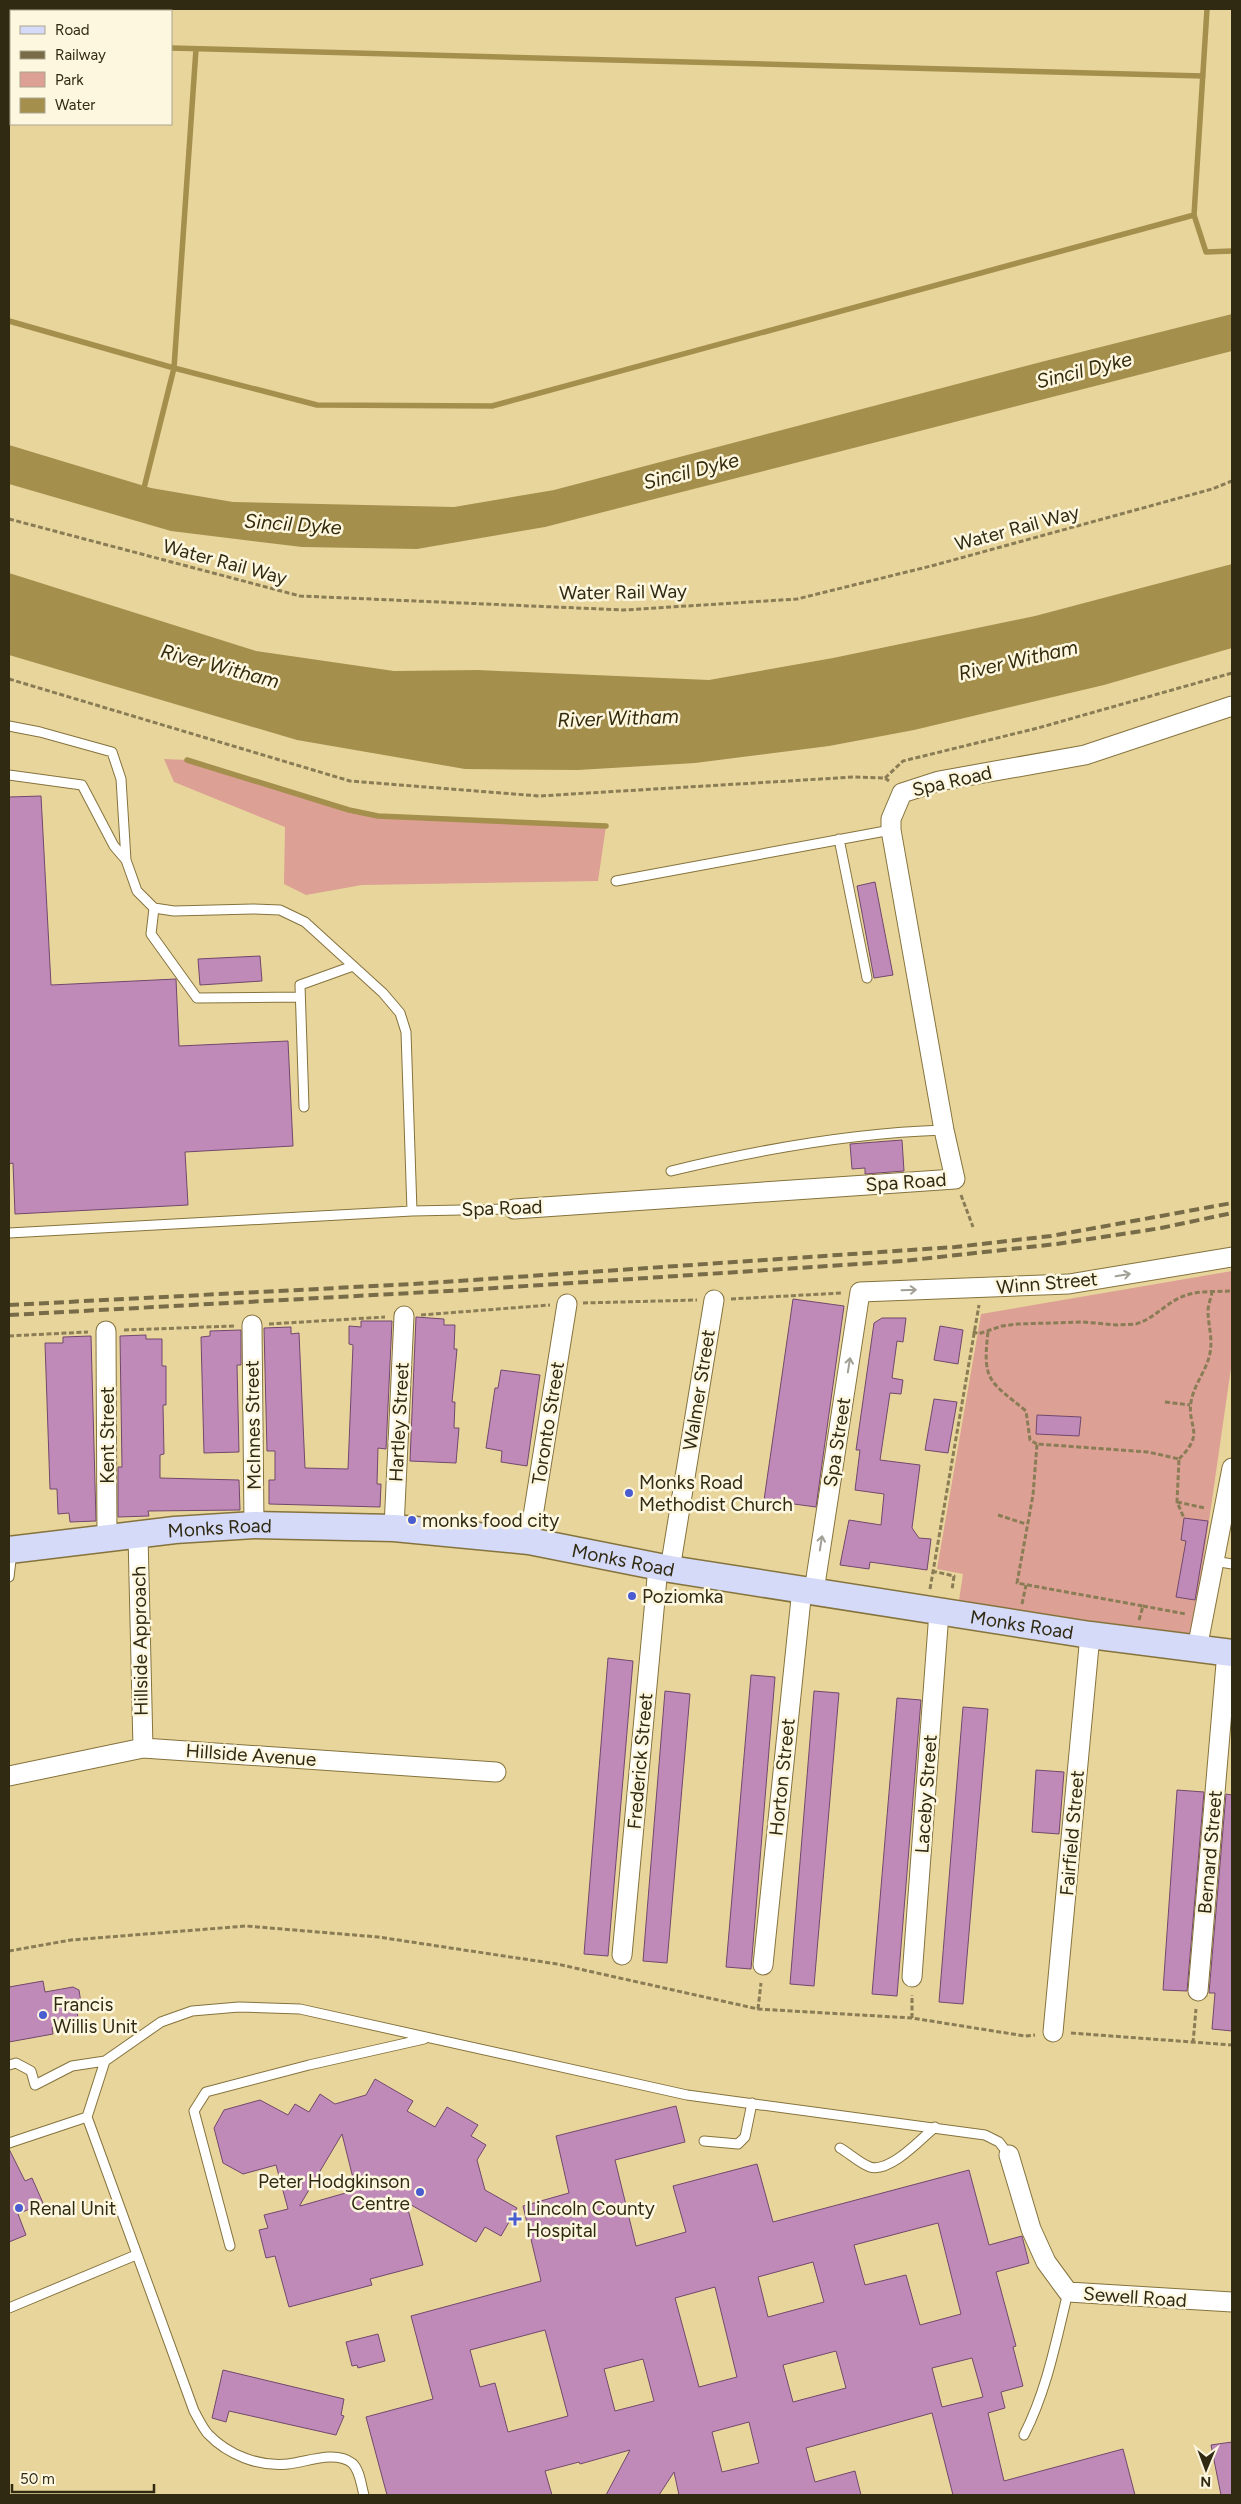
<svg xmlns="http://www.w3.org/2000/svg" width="1241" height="2504" font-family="Figtree,sans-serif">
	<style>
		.green { fill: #dca094 }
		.water { fill: #a58f4d }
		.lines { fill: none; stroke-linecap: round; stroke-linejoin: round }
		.stream { stroke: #a58f4d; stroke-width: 5.5 }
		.building { fill: #c08ab8; stroke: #71486c; fill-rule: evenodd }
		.service-casing { stroke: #85733d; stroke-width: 11 }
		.minor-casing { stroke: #85733d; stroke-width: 21 }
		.secondary-casing { stroke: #85733d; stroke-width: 29 }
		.path { stroke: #8a7d56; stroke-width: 3; stroke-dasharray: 5 2.5; stroke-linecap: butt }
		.service { stroke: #fff; stroke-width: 9 }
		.minor { stroke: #fff; stroke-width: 19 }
		.secondary { stroke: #d4daf7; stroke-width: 26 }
		.rail { stroke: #786c48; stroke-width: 4; stroke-dasharray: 10 5; stroke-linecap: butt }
		.oneway { stroke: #a29f95 }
		.poi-dot { fill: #495cd0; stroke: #fef7e0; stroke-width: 2 }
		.labels { text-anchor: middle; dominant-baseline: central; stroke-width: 5; stroke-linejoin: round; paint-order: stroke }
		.street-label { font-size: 19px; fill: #312a13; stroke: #fef7e0 }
		.poi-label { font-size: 19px; fill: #312a13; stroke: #fef7e0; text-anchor: start }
		.water-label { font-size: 20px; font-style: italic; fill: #342a0b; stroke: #fef7e0 }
	</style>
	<rect width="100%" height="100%" fill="#e8d59c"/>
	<path class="green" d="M164 759 187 760 349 810 378 816 606 826 598 881 362 885 306 895 284 884 285 827 174 782Z
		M1232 1271V1361L1192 1639 958 1607 963 1574 937 1569 981 1314Z"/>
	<path class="water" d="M1232 314V351L545 527 417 549 302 547 171 531 9 484V445L151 488 233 502 454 507 554 490 1045 361Z
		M1232 564V648L1104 685 914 730 829 746 695 763 578 770 465 769 297 740 9 655V573L256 651 394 671 478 670 709 680 833 658 1035 616Z"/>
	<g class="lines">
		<path class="stream" d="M1207 9 1194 215 1206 252 1232 251
			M9 44H11
			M171 48 1203 76
			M9 321 174 368 317 405 492 406 1194 215
			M143 492 174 368 196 49
			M187 760 349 810 378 816 606 826"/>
	</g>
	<path class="building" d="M41 796 51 985 176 979 179 1046 288 1041 293 1146 185 1152 188 1205 15 1214 13 1163 9 1164V797Z
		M875 882 893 975 874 978 857 886Z
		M260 956 262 981 200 985 198 959Z
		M902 1140 904 1171 865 1174V1168L852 1169 850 1144Z
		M793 1299 844 1306 816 1507 764 1500Z
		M416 1317 444 1319V1325H455L454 1349H457L452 1402H455L454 1428H459L456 1463 410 1461Z
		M882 1318H906L903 1342 897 1341 892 1378 903 1380 901 1394 890 1393 880 1460 920 1465 912 1528 919 1538 931 1539 927 1570 870 1562 869 1569 840 1565 849 1520 881 1525 884 1494 855 1490 860 1450H856L874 1323Z
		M361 1321H392L386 1449 378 1448 377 1484H381L380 1507 269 1504V1480H275V1451H267L264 1328 291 1327V1334L299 1333 305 1468 348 1469 353 1345 349 1344V1326L361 1327Z
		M940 1326 963 1330 958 1364 934 1360Z
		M241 1330V1365H237L239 1452 204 1453 201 1337 210 1336V1331Z
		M146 1335V1339H162V1366H166V1405H163L164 1454 160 1455V1478L239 1480 240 1510 148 1511 149 1516 118 1517V1467H122L120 1336Z
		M91 1336 96 1521 70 1522 69 1513 58 1514 57 1489H50L45 1343H63V1337Z
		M501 1370 540 1375 527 1466 501 1462 502 1451 486 1448 495 1388H498Z
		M934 1399 957 1402 948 1453 925 1450Z
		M1037 1415 1081 1417 1079 1436 1036 1434Z
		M1184 1518 1208 1521 1195 1600 1176 1597 1186 1541 1181 1540Z
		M608 1658 633 1661 608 1956 584 1954Z
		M751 1675 775 1677 751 1969 726 1967Z
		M665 1691 690 1694 667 1963 643 1961Z
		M814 1691 839 1693 814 1986 790 1984Z
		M897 1698 921 1700 897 1996 872 1994Z
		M963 1707 988 1709 963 2004 939 2002Z
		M1036 1770 1064 1772 1059 1834 1032 1832Z
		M1177 1790 1204 1792 1187 1991 1163 1990Z
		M1226 1794 1232 1795V2031L1212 2029 1215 1993H1209Z
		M43 1981 45 1992 73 1987 79 1990 81 2003 76 2007 79 2023 52 2028 53 2034 9 2042V1987Z
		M375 2079 413 2101 407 2111 435 2127 447 2107 478 2125 471 2136 486 2145 477 2160 485 2190 517 2208 501 2236 485 2227 476 2242 406 2202 423 2265 370 2279 372 2285 289 2307 275 2256 266 2258 259 2230 268 2228 264 2215 288 2209 276 2165 243 2174 223 2163 214 2128 224 2110 260 2100 288 2115 295 2104 309 2112 320 2094 335 2104 366 2095ZM342 2134 356 2190 300 2206V2205Z
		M676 2106 685 2142 615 2160 636 2246 686 2232 673 2186 757 2164 773 2222 969 2170 989 2245 1022 2236 1029 2263 996 2272 1016 2346 1013 2347 1023 2386 1001 2392 1005 2408 988 2413 1004 2481 1123 2449 1135 2495H953L932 2413 806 2448 815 2482 855 2471 861 2495H679L674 2472 659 2495H606L630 2450 580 2464 579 2462 545 2471 552 2495H387L366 2417 433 2399 411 2316 541 2281 523 2206 569 2193 556 2136ZM938 2223 961 2314 920 2325 906 2275 865 2285 854 2245ZM813 2262 824 2302 768 2317 758 2277ZM715 2287 737 2377 699 2387 675 2298ZM545 2330 568 2416 508 2432 495 2383 480 2387 470 2350ZM836 2351 846 2388 793 2402 783 2365ZM972 2358 983 2397 942 2407 932 2368ZM643 2359 654 2401 615 2411 604 2369ZM749 2422 759 2463 722 2472 712 2432Z
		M9 2149 25 2181 32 2178 43 2203 18 2214 26 2235 9 2242Z
		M378 2334 385 2361 358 2368 357 2365 352 2366 346 2342Z
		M223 2370 344 2399 341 2415 344 2416 336 2435 229 2411 226 2422 212 2418Z
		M1232 2442V2495H1221L1211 2445Z"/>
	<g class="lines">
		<g class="service-casing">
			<path id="service" d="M9 726 40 732 112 752 121 779 126 860
				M9 775 82 785 114 846 126 860 137 891 154 908 174 911 253 909 280 910 305 922 383 993 400 1013 406 1032 412 1211
				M839 839 867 978
				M616 881 891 830
				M154 908 151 934 197 998 299 997
				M304 1107 300 985 353 966
				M671 1171C761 1149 851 1133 944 1130
				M9 1233 412 1211 514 1209
				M1214 1561 1232 1564
				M9 1577 12 1552
				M9 2065 16 2063 31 2071 35 2085 72 2066 105 2061
				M704 2141 738 2144 745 2137 752 2103
				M9 2143 87 2117
				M840 2148C849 2153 859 2163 870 2167 890 2173 921 2139 935 2127
				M230 2246 194 2111 206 2092 309 2065 424 2039
				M9 2308 136 2255
				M1024 2435C1047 2390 1056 2341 1068 2292
				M364 2495C361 2485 360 2470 352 2463 335 2450 307 2462 288 2464 259 2467 228 2455 208 2434 202 2427 198 2418 194 2411L87 2117 105 2061 161 2022 192 2011 239 2007 300 2009 687 2095 985 2135 999 2142 1009 2155"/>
		</g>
		<g class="minor-casing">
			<path id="minor" d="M514 1209 955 1179 944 1130 891 830V819L902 793 939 781 1085 755 1232 706
				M252 1325 254 1525
				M106 1331 107 1538
				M394 1528 404 1316
				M138 1535 143 1748
				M529 1541 567 1304
				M670 1569 714 1300
				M814 1591 860 1292 1069 1284 1232 1257
				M1197 1649 1232 1468
				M9 1776 143 1748 496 1772
				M622 1955 658 1567
				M763 1965 802 1589
				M912 1977 939 1612
				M1198 1991 1227 1652
				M1053 2032 1090 1635
				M1009 2155 1031 2229 1046 2262 1068 2292 1232 2302"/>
		</g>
		<g class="secondary-casing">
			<g id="secondary">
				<path id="s1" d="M9 1550 175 1530 254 1525 394 1528 529 1541 670 1569 1090 1635 1232 1653"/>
			</g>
		</g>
		<path class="path" d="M9 519 300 596 624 610 797 599 935 565 1212 489 1232 481
			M9 679 350 781 539 796 854 777 885 778 889 781
			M885 778 903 761 1038 728 1232 673
			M961 1195 973 1227
			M731 1299 842 1293
			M583 1303 697 1300
			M421 1315 550 1305
			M269 1324 385 1317
			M124 1330 235 1326
			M973 1331 978 1334 1002 1326 1017 1324 1083 1322 1117 1325 1136 1324C1153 1319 1163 1306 1179 1298 1195 1290 1215 1292 1232 1291
			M988 1332C982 1382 990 1381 1026 1411L1030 1440 1037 1444
			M9 1336 88 1332
			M1165 1402 1190 1405
			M1179 1459C1206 1432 1187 1428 1191 1402 1194 1384 1207 1370 1210 1353 1213 1338 1208 1325 1208 1311 1208 1305 1211 1298 1212 1292
			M1177 1502 1205 1508
			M998 1515 1026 1524
			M932 1571 954 1576 952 1590
			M930 1589 979 1305
			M1022 1604 1026 1585
			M1143 1606 1186 1614
			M1139 1620 1143 1606 1017 1583 1033 1495 1037 1444 1148 1452 1179 1459 1177 1502 1184 1518
			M9 1951 71 1940 246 1926 378 1937 557 1964 758 2009 912 2018 1025 2036 1035 2035
			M758 2009 761 1983
			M912 2018V1995
			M1071 2033 1232 2045
			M1193 2043 1196 2009"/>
		<use href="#service" class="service"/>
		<use href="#minor" class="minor"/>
		<use href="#secondary" class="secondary"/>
		<path class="rail" d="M9 1305 413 1284 955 1247 1051 1236 1232 1203
			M9 1315 466 1290 903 1261 1057 1244 1161 1228 1232 1213"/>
	</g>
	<defs><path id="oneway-shaft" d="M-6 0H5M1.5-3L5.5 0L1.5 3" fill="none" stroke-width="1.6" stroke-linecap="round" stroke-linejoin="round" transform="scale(1.25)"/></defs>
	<g class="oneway">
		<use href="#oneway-shaft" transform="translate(1123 1275) rotate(-9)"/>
		<use href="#oneway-shaft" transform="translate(909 1290) rotate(-2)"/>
		<use href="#oneway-shaft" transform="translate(849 1365) rotate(-81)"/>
		<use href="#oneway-shaft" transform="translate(821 1543) rotate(-81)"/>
	</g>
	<g class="poi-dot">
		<circle cx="629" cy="1493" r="5"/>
		<circle cx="412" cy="1520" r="5"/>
		<circle cx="632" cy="1596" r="5"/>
		<circle cx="43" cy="2015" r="5"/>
		<circle cx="420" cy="2192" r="5"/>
		<circle cx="19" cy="2208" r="5"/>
		<path d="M512.5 2211.5h5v5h5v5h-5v5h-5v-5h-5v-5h5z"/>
	</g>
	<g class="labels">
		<g class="street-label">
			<text transform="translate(1017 528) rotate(-15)">Water Rail Way</text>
			<text transform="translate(225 562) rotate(15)">Water Rail Way</text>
			<text transform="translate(623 592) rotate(-1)">Water Rail Way</text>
			<text transform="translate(952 781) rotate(-13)">Spa Road</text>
			<text transform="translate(906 1182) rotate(-4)">Spa Road</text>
			<text transform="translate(502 1208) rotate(-2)">Spa Road</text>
			<text transform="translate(1047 1283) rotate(-5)">Winn Street</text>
			<text transform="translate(699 1390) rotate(-81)">Walmer Street</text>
			<text transform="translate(399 1422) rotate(-87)">Hartley Street</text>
			<text transform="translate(548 1423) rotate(-81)">Toronto Street</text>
			<text transform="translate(253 1425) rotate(-91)">McInnes Street</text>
			<text transform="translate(107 1435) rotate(-90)">Kent Street</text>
			<text transform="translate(837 1442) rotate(-81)">Spa Street</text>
			<text stroke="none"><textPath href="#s1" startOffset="212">Monks Road</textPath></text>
			<text stroke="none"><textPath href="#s1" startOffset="618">Monks Road</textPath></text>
			<text stroke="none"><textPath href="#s1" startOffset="1022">Monks Road</textPath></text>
			<text transform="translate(140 1641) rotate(-91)">Hillside Approach</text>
			<text transform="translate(251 1755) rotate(4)">Hillside Avenue</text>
			<text transform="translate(640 1761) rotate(-85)">Frederick Street</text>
			<text transform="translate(782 1777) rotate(-84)">Horton Street</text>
			<text transform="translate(926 1794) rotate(-86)">Laceby Street</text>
			<text transform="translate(1072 1833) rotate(-85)">Fairfield Street</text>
			<text transform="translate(1210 1852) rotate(-85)">Bernard Street</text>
			<text transform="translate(1135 2297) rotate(4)">Sewell Road</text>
		</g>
		<g class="poi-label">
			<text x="639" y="1482">Monks Road<tspan x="639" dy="22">Methodist Church</tspan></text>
			<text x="422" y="1520">monks food city</text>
			<text x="642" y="1596">Poziomka</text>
			<text x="53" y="2004">Francis<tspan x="53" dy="22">Willis Unit</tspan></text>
			<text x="410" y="2181" text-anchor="end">Peter Hodgkinson<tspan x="410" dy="22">Centre</tspan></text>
			<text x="29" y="2208">Renal Unit</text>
			<text x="526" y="2208">Lincoln County<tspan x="526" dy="22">Hospital</tspan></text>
		</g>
		<g class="water-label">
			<text transform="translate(1084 370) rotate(-14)">Sincil Dyke</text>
			<text transform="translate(691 471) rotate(-14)">Sincil Dyke</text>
			<text transform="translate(293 524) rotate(4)">Sincil Dyke</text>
			<text transform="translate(1018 660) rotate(-13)">River Witham</text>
			<text transform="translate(220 666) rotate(15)">River Witham</text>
			<text transform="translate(618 718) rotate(-2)">River Witham</text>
		</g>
	</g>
	<rect width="1241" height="2504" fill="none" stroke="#312a13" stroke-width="20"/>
	<rect x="10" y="10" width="162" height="115" fill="#fef7e0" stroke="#aca58e"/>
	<rect x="20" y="26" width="25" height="8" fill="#d4daf7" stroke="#aca58e"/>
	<text x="55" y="35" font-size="15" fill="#312a13">Road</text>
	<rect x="20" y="51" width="25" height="8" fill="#786c48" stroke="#aca58e"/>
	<text x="55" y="60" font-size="15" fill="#312a13">Railway</text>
	<rect x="20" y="72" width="25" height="15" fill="#dca094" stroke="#aca58e"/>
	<text x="55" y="85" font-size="15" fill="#312a13">Park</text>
	<rect x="20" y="98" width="25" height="15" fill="#a58f4d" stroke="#aca58e"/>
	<text x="55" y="110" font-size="15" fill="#312a13">Water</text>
	<g transform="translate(1206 2469) rotate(181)" stroke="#fef7e0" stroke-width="4" paint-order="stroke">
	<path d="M0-4L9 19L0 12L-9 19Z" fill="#312a13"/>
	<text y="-8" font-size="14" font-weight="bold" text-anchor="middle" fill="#312a13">N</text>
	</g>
	<path d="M12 2484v8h142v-8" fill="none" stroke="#312a13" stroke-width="2.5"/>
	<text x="20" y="2484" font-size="15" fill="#312a13" stroke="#fef7e0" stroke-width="4" paint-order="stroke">50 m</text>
</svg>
